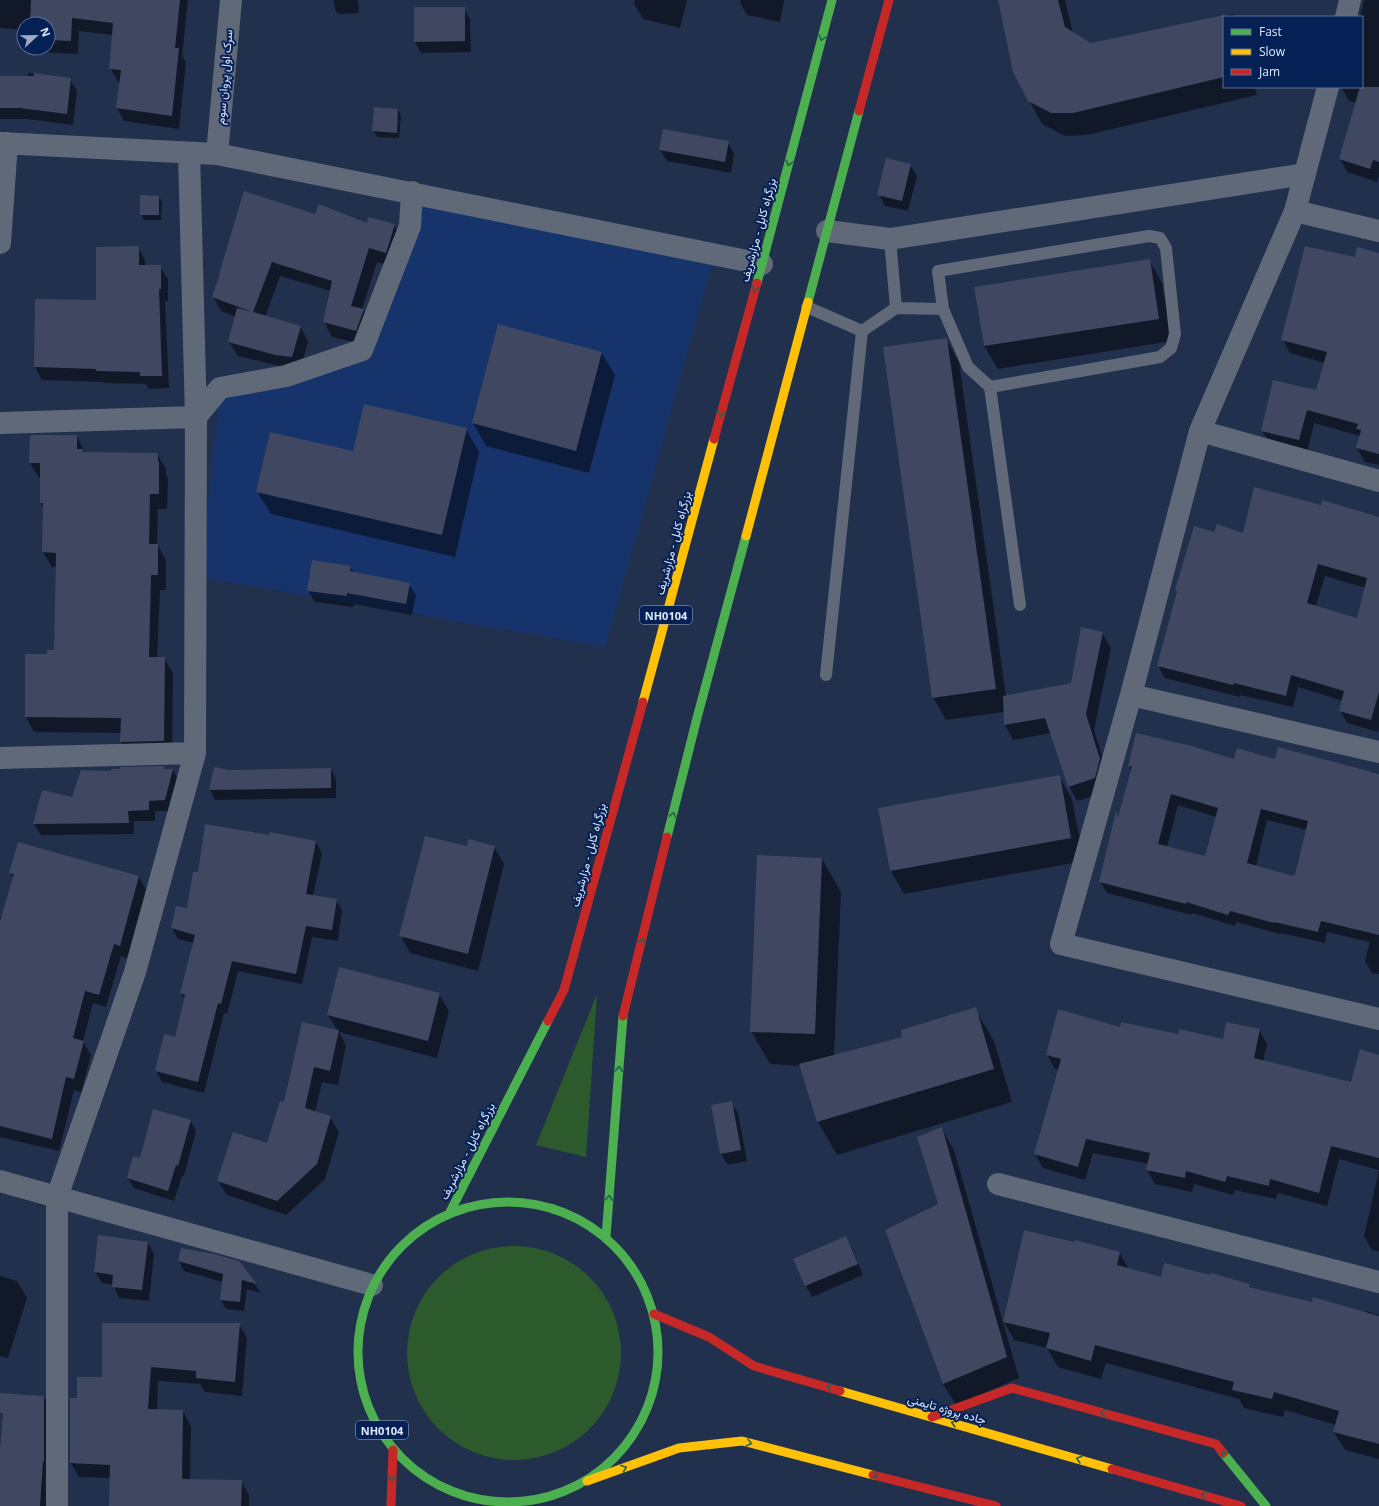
<svg xmlns="http://www.w3.org/2000/svg" width="1379" height="1506" font-family="'Open Sans',Vazirmatn,sans-serif">
	<style>
		.built { fill: #16346b }
		.green { fill: #2d5a2d }
		.shadow { fill: #0007; fill-rule: evenodd }
		.building { fill: #404760; fill-rule: evenodd }
		.lines { fill: none; stroke-linecap: round; stroke-linejoin: round }
		.lane { stroke: #606978; stroke-width: 12 }
		.street { stroke: #606978; stroke-width: 22 }
		.fast { stroke: #4caf50; stroke-width: 9 }
		.slow { stroke: #ffc107; stroke-width: 9 }
		.jam { stroke: #c62828; stroke-width: 9 }
		.oneway { stroke: #256052 }
		.labels { text-anchor: middle; dominant-baseline: central; stroke-width: 4; stroke-linejoin: round; paint-order: stroke }
		.shield { fill: #052054; stroke: #9eadcb; stroke-width: 1 }
		.shield-label { font-size: 11px; font-weight: bold; fill: #dfeafe }
		.street-label { font-size: 12px; fill: #dfeafe; stroke: #052054 }
	</style>
	<rect width="100%" height="100%" fill="#20304d"/>
	<path class="built" d="M412 192 715 254 605 647 200 577 220 388 362 350Z"/>
	<path class="green" d="M597 994 586 1157 536 1145Z
		M407 1353a107 107 0 1 1 214 0a107 107 0 1 1-214 0Z"/>
	<path class="shadow" d="M0 0H188L182 56 186 62 179 129 124 121 117 108 120 82H118L110 68 113 35 79 31 78 54 38 52 36 48H48V24H24V30L0 28Z
		M334 0H358L359 13 338 14 335 9Z
		M635 0H687L680 28 643 19 634 4Z
		M741 0H784L780 22 747 15 740 3Z
		M999 0H1065L1073 33 1091 44 1233 14 1235 17H1224V87H1255L1257 95 1087 135 1065 136 1042 124 1029 100Z
		M1364 0H1379V176L1377 182 1347 172 1340 159 1357 103 1349 101 1341 87H1362V17H1360Z
		M464 8 470 19 471 52 421 53 415 42Z
		M28 73 70 79 77 91 73 125 27 119H0V77H28Z
		M375 108 398 110 401 115 399 138 377 137 374 131Z
		M728 142 734 154 731 173 667 161 660 150Z
		M910 165 917 176 908 211 885 206 879 194Z
		M159 197 162 202 161 220H144L141 214Z
		M316 215 367 224 394 225 402 239 394 266 377 262 362 309 364 310 372 324 364 344 332 337 324 322 331 291 280 276 265 317 300 326 308 341 300 371 238 356 229 342 236 317 221 311 213 297 221 275 220 274Z
		M138 247 145 260V266H160L168 279V301H165L169 388 149 389 146 384 104 383 103 382 42 380 35 367 36 300 97 301Z
		M1379 254V465L1365 462 1357 448 1360 436 1314 423 1307 453 1270 444 1262 431 1317 392 1325 363 1290 353 1283 340 1355 259Z
		M1149 260 1162 283 1172 341 998 369 984 346 975 288Z
		M946 339 959 362 1006 696 1072 683 1102 633 1111 648 1094 730 1108 775 1103 793 1077 801 1069 786 1051 733 1013 740 1005 725 1004 712 946 720 933 697Z
		M601 352 615 375 589 473 486 446 473 423Z
		M466 429 479 452 455 557 271 514 257 491 354 452Z
		M77 436 85 453 157 454 166 469V475L168 478 167 509H158L157 544 166 560V590H160L157 658H164L173 673 172 756 130 757 121 742V733L34 732 26 717V655H48L55 651 57 567H52L43 552 44 508 41 503V478H39L30 463Z
		M1379 521V728L1378 732 1347 723 1340 710 1343 701 1298 687 1293 707 1240 695V697L1165 678 1158 666 1177 592 1176 590 1215 534H1244ZM1325 576 1366 588 1357 619 1316 606Z
		M350 567 354 572 409 584 416 595 412 615 354 604 353 607 315 602 308 591Z
		M1136 734 1235 760H1276L1371 772V771L1379 774V974L1372 973 1365 961 1370 942 1327 932 1325 943 1281 933 1280 934 1236 922 1235 926 1192 913V915L1107 893 1100 882 1117 813 1119 818 1131 771 1129 767ZM1178 805 1216 817 1206 857 1167 847ZM1267 820 1307 830 1296 876 1294 877 1256 866Z
		M163 767 165 770H173L179 781 171 811H155V821H134V834L41 835 34 824 112 772Z
		M331 769 336 779V798L215 800 210 790Z
		M1059 776 1072 799 1084 861 904 894 891 871 879 809Z
		M316 842 322 853 313 896 336 900 342 910 338 941 312 937 302 984 238 971 227 1014 224 1013 204 1093 162 1082 156 1071 165 1035 175 1038 185 1001 181 993 194 943 178 939 172 928 188 910 199 873Z
		M494 847 504 864 478 971 410 953 401 936 468 848Z
		M822 859 841 892 834 1056 903 1038 975 1009 994 1041 1012 1102 837 1155 818 1122 801 1066 770 1064 751 1031Z
		M11 873 139 877 146 890 127 958 121 956 106 1007 93 1003 83 1041 91 1055 81 1092 74 1090 59 1151 0 1137V917L2 918 14 879Z
		M439 994 449 1011 437 1058 339 1032 346 1045 338 1085 322 1082 315 1112 330 1117 339 1132 325 1179 286 1215 227 1195 218 1181 267 1145 285 1103 337 1030 328 1015Z
		M1120 1028 1224 1040 1259 1030 1267 1044 1263 1061 1352 1083 1379 1056V1170L1339 1159 1327 1206 1278 1193 1276 1199 1234 1190 1233 1195 1194 1184 1192 1192 1155 1184 1147 1170 1149 1164 1093 1153 1085 1180 1043 1168 1035 1154 1059 1070 1055 1069 1047 1055Z
		M731 1102 738 1113 747 1161 728 1165 721 1154Z
		M190 1120 196 1131 184 1176H182L174 1201 134 1188 128 1178 140 1159Z
		M942 1129 954 1150 1019 1378 956 1405 943 1384 940 1204Z
		M1379 1170V1251L1372 1250 1364 1236Z
		M846 1238 852 1249 863 1275 812 1297 806 1286Z
		M148 1243 154 1254 149 1301 119 1298 113 1285 102 1283 95 1272Z
		M1120 1253 1129 1270 1161 1278 1249 1285 1251 1288 1312 1304 1366 1313V1311L1379 1315V1459L1345 1450 1334 1432 1336 1425 1285 1410 1283 1417 1244 1408 1239 1399 1106 1363 1101 1379 1058 1367 1047 1348 1014 1340 1004 1322Z
		M179 1261 238 1262 261 1293 247 1289 244 1311 226 1309 221 1300 223 1282 184 1271Z
		M0 1276 17 1281 27 1298 8 1358 0 1356Z
		M239 1324 247 1338 242 1396 205 1392 200 1384 158 1381 157 1411H183L191 1426 190 1480 241 1481 249 1495V1506H110L111 1478 79 1477 70 1462 78 1400 103 1378Z
		M44 1397 52 1411 48 1506H0V1452Z"/>
	<path class="building" d="M31 0H180L175 48H179L172 116 116 108 121 70 109 69 113 23 72 18 71 41 48 40V24H30Z
		M998 0H1058L1065 27 1091 43 1224 15V77L1073 113H1051L1028 101 1013 72Z
		M414 7H465V41L414 42Z
		M34 73 71 78 67 114 20 108H0V76H34Z
		M1360 87H1379V162L1373 160 1370 169 1339 159Z
		M374 107 398 109 397 133 372 131Z
		M663 129 729 141 725 162 659 150Z
		M886 158 911 164 902 201 877 195Z
		M244 191 315 214 319 204 367 223 368 217 395 224 386 253 369 248 351 306 364 309 356 331 323 322 332 281 272 262 253 312 301 326 292 357 275 355 228 342 237 308 252 312 212 297 220 274H219Z
		M140 195 159 196V215H140Z
		M139 246V265H161V289H159L162 376H140V372L96 371V369L34 367 35 299 96 300V247Z
		M1305 246 1355 257 1357 247 1379 253V454L1356 448 1361 430 1356 429 1358 424 1307 410 1299 440 1261 431 1273 380 1316 390 1327 352 1281 340Z
		M1150 259 1159 319 984 346 974 287Z
		M498 324 602 352 576 451 472 423Z
		M947 338 996 689 932 698 883 347Z
		M364 404 467 428 442 535 256 492 270 432 353 451Z
		M30 435H77V449H83V452L158 453V462H159V494H150L149 544H158V575H151L149 657H165L164 741 120 742 121 718 25 717V654H47V650H54L56 553 42 552 43 503H40V463H29Z
		M1254 487 1321 505 1322 500 1379 517V692L1371 720 1339 711 1344 691 1291 675 1286 696 1234 683 1233 685 1157 666 1177 591 1175 590 1194 526 1214 532 1217 524 1243 533ZM1318 564 1367 578 1357 618 1307 603Z
		M312 560 351 566 350 571 410 583 406 604 347 593V596L307 591Z
		M1081 627 1103 632 1086 714 1100 759 1095 778 1068 787 1045 718 1004 725 1003 696 1071 683Z
		M1136 733 1192 746 1234 759 1237 748 1275 759 1278 747 1379 774V935L1321 921 1318 932 1274 922V923L1230 911 1228 915 1186 902V904L1099 882 1116 811 1118 817 1132 766 1128 767ZM1171 794 1218 808 1205 856 1158 844ZM1261 809 1308 821 1295 875 1293 874V876L1247 863Z
		M164 766V769H173L165 800 149 801V810L128 811 129 823 33 824 42 790 72 797 81 770 111 771V769H120V767Z
		M214 767 229 770 331 768V788L209 790Z
		M1060 775 1071 838 890 871 878 808Z
		M205 824 269 835 270 832 316 841 306 894 337 899 332 930 306 926 296 974 232 961 221 1004 218 1003 198 1082 155 1071 164 1034 175 1037 185 995 180 993 195 935 171 928 176 906 187 908 193 872H198Z
		M425 836 467 846 468 839 495 846 468 954 399 936Z
		M18 842 139 876 120 946 114 944 99 995 85 991 73 1038 84 1041 74 1079 66 1077 52 1139 0 1126V921L14 874 9 873Z
		M757 855 822 858 815 1034 750 1032Z
		M339 967 440 993 428 1041 327 1015Z
		M976 1007 994 1069 817 1122 799 1064 902 1037 901 1030Z
		M1058 1009 1120 1027 1121 1022 1178 1034 1179 1029 1223 1039 1226 1022 1260 1029 1254 1058 1351 1082 1360 1049 1379 1055V1158L1331 1146 1319 1193 1270 1179 1269 1186 1227 1176 1225 1182 1186 1171 1185 1178 1146 1170 1150 1153 1086 1139 1078 1167 1034 1154 1061 1059 1046 1055Z
		M302 1022 339 1030 330 1071 314 1067 305 1108 331 1116 317 1164 277 1201 217 1181 233 1132 267 1143 280 1101 284 1102Z
		M732 1101 741 1150 720 1154 711 1105Z
		M153 1109 191 1120 178 1166 176 1165 168 1191 127 1178 133 1156 140 1158Z
		M942 1127 1007 1357 943 1384 885 1230 938 1204 917 1137Z
		M1024 1230 1074 1242 1075 1240 1120 1252 1117 1265 1161 1277 1164 1263 1210 1275 1211 1273 1250 1284 1249 1287 1312 1302 1313 1297 1379 1316V1444L1333 1432 1339 1411 1274 1392 1272 1399 1232 1390 1234 1382 1095 1345 1091 1361 1046 1348 1050 1333 1003 1322Z
		M98 1235 148 1242 142 1290 112 1287 113 1275 94 1272Z
		M846 1236 858 1264 805 1286 793 1259Z
		M181 1248 214 1254 239 1261 257 1284 242 1280 240 1302 220 1300 223 1274 178 1261Z
		M102 1323H240L235 1382 196 1378V1371L151 1367 148 1409 183 1410 182 1479 242 1480 241 1506H109L110 1465 70 1463V1398H77V1377H102Z
		M0 1393 44 1396V1461H43L40 1506H0V1450L3 1413H0Z"/>
	<g class="lines">
		<path class="lane" d="M890 239 896 308
			M807 307 862 331
			M990 387 1160 357 1171 348 1175 334 1166 248 1160 238 1149 236 938 271 943 309 968 367 990 387 1020 605
			M826 675 862 331 896 308 943 309"/>
		<path class="street" d="M1346 17 1350 0
			M1328 87 1295 211 1200 431 1131 695 1061 944 1379 1019
			M0 143 217 154 762 264
			M217 154 231 0
			M1295 211 1379 231
			M827 231 890 239 1305 174
			M0 243 7 143
			M0 423 196 417 220 388 286 376 362 350 410 226 412 192
			M1200 431 1379 481
			M1131 695 1379 752
			M0 758 195 753
			M0 1181 372 1285
			M998 1184 1379 1282
			M57 1506V1197L135 972 195 753 196 417 189 153"/>
		<path class="fast" d="M757 283 832 0
			M808 302 859 111
			M667 837 697 718 746 536
			M358 1352a150 150 0 1 1 300 0a150 150 0 1 1-300 0Z
			M450 1212 548 1021
			M606 1237 623 1016
			M1223 1453 1266 1506"/>
		<path class="slow" d="M746 536 808 302
			M643 702 714 439
			M840 1391 1112 1469
			M587 1481 679 1448 742 1441 873 1475"/>
		<path class="jam" d="M859 111 889 0
			M714 439 757 283
			M623 1016 667 837
			M548 1021 564 990 643 702
			M654 1314 709 1337 754 1366 840 1391
			M932 1417 1012 1388 1216 1444 1223 1453
			M1112 1469 1241 1506
			M873 1475 996 1506
			M391 1506 393 1450"/>
	</g>
	<defs><path id="oneway-chevron" d="M-2-3.5L2.5 0L-2 3.5" fill="none" stroke-width="1.6" stroke-linecap="round" stroke-linejoin="round"/></defs>
	<g class="oneway">
		<use href="#oneway-chevron" transform="translate(822 38) rotate(105)"/>
		<use href="#oneway-chevron" transform="translate(789 163) rotate(105)"/>
		<use href="#oneway-chevron" transform="translate(755 289) rotate(105)"/>
		<use href="#oneway-chevron" transform="translate(721 414) rotate(105)"/>
		<use href="#oneway-chevron" transform="translate(673 815) rotate(-76)"/>
		<use href="#oneway-chevron" transform="translate(642 941) rotate(-76)"/>
		<use href="#oneway-chevron" transform="translate(619 1069) rotate(-86)"/>
		<use href="#oneway-chevron" transform="translate(609 1198) rotate(-86)"/>
		<use href="#oneway-chevron" transform="translate(829 1387) rotate(-164)"/>
		<use href="#oneway-chevron" transform="translate(1103 1413) rotate(-165)"/>
		<use href="#oneway-chevron" transform="translate(954 1423) rotate(-164)"/>
		<use href="#oneway-chevron" transform="translate(749 1443) rotate(14)"/>
		<use href="#oneway-chevron" transform="translate(1224 1454) rotate(-129)"/>
		<use href="#oneway-chevron" transform="translate(1079 1459) rotate(-164)"/>
		<use href="#oneway-chevron" transform="translate(624 1468) rotate(-20)"/>
		<use href="#oneway-chevron" transform="translate(875 1475) rotate(14)"/>
		<use href="#oneway-chevron" transform="translate(392 1478) rotate(93)"/>
		<use href="#oneway-chevron" transform="translate(1204 1495) rotate(-164)"/>
	</g>
	<g class="labels">
		<g class="shield">
			<rect x="640" y="606" width="52" height="18" rx="3"/>
			<rect x="356" y="1421" width="52" height="18" rx="3"/>
		</g>
		<g class="shield-label">
			<text x="666" y="615">NH0104</text>
			<text x="382" y="1430">NH0104</text>
		</g>
		<g class="street-label">
			<text transform="translate(224 77) rotate(-85)">سرک اول پروان سوم</text>
			<text transform="translate(758 230) rotate(-75)">بزرگراه کابل - مزارشریف</text>
			<text transform="translate(673 543) rotate(-75)">بزرگراه کابل - مزارشریف</text>
			<text transform="translate(588 855) rotate(-75)">بزرگراه کابل - مزارشریف</text>
			<text transform="translate(467 1151) rotate(-63)">بزرگراه کابل - مزارشریف</text>
			<text transform="translate(947 1409) rotate(16)">جاده پروژه تایمنی</text>
		</g>
	</g>
	<rect x="1223" y="16" width="140" height="72" fill="#052054" stroke="#5c7198"/>
	<rect x="1231" y="29" width="20" height="6" fill="#4caf50" stroke="#5c7198"/>
	<text x="1259" y="36" font-size="12" fill="#dfeafe">Fast</text>
	<rect x="1231" y="49" width="20" height="6" fill="#ffc107" stroke="#5c7198"/>
	<text x="1259" y="56" font-size="12" fill="#dfeafe">Slow</text>
	<rect x="1231" y="69" width="20" height="6" fill="#c62828" stroke="#5c7198"/>
	<text x="1259" y="76" font-size="12" fill="#dfeafe">Jam</text>
	<g transform="translate(36 36) rotate(68)"><circle r="19" fill="#052054" stroke="#5c7198"/>
	<path d="M0-3L7 15L0 10L-7 15Z" fill="#9ca9c0"/>
	<text y="-6" font-size="11" font-weight="bold" text-anchor="middle" fill="#dfeafe">N</text>
	</g>
</svg>
